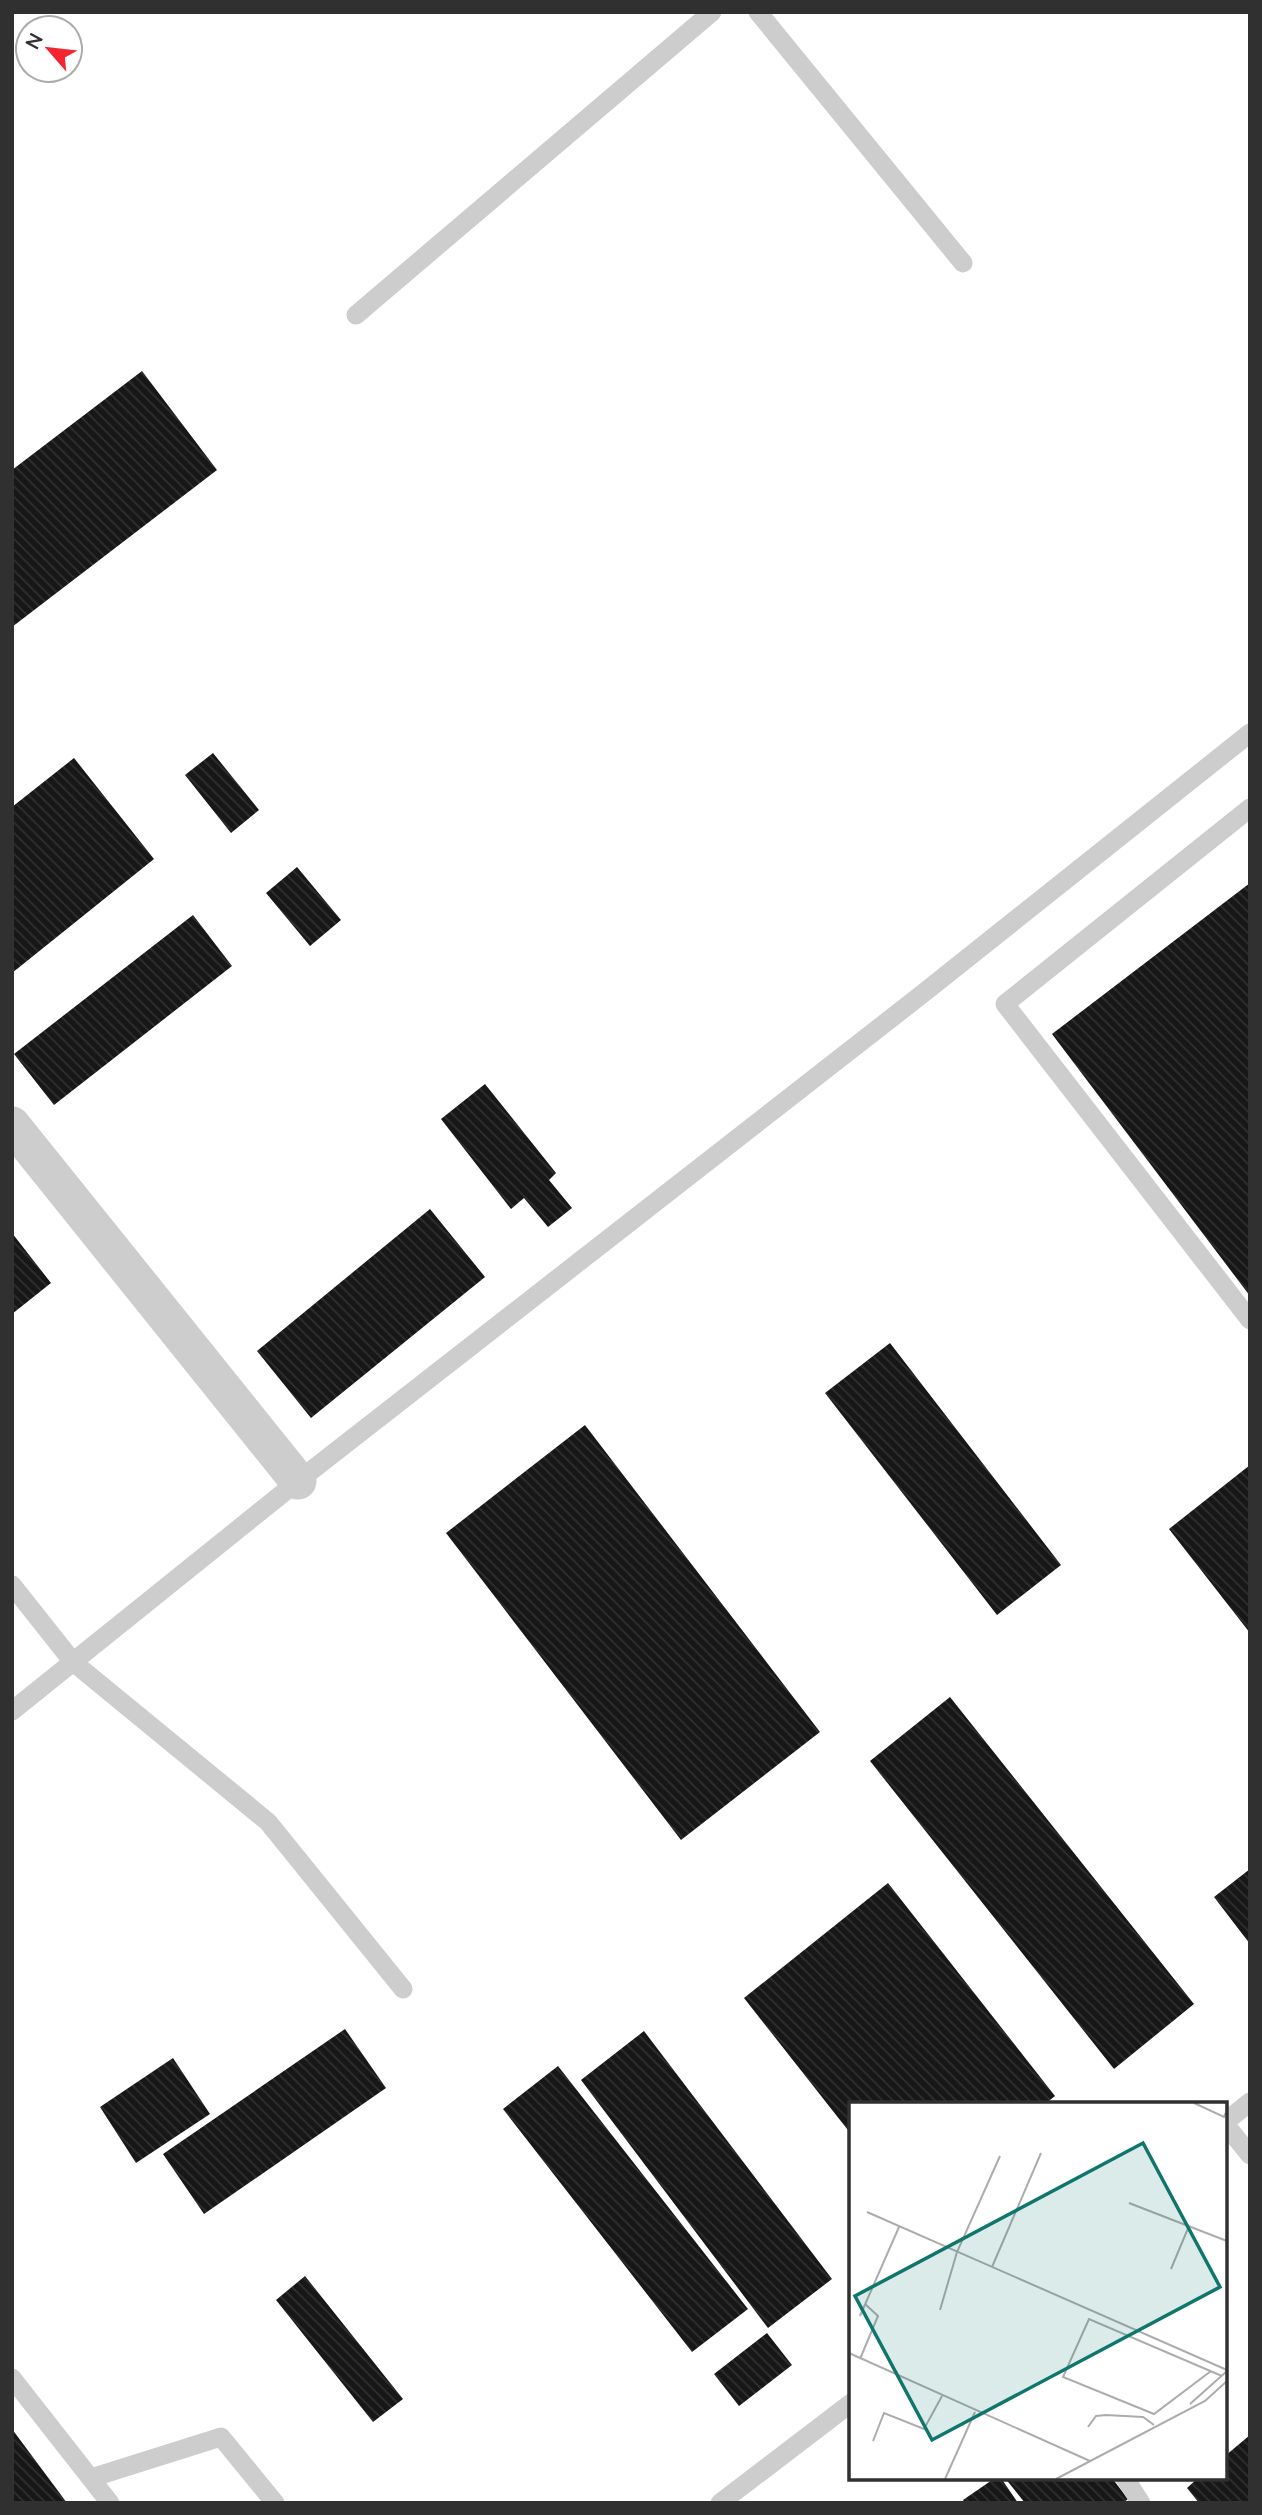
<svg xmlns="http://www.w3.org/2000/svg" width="1262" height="2515" font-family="Lato,sans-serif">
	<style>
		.building { fill: url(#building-back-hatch) }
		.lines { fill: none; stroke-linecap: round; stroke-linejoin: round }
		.lane { stroke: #cdcdcd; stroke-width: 19 }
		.street { stroke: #cdcdcd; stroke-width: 37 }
		.inset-road { fill: none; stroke: #acacac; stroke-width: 2 }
		.view { fill: #0f766e; fill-opacity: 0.15; stroke: #0f766e; stroke-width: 3.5 }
		.inset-edge { fill: none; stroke: #303030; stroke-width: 3.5 }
	</style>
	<defs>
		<pattern id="building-back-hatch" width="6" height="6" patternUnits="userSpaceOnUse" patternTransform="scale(1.75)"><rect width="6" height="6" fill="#171717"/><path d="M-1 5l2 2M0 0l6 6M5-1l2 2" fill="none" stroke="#303030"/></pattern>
	</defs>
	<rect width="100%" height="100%" fill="#fff"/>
	<path class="building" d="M142 371 217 470 12 627V470Z
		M213 753 259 810 231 833 185 775Z
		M74 758 154 859 12 973V807Z
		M297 867 341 920 310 946 266 893Z
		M1250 883V1296L1052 1034Z
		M193 915 232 966 54 1105 14 1054Z
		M485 1084 556 1173 549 1180 572 1208 548 1227 524 1198 511 1209 441 1119Z
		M430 1209 485 1277 311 1418 257 1351Z
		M12 1233 51 1283 12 1314Z
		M890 1343 1061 1565 997 1615 825 1393Z
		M585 1425 820 1732 681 1840 446 1533Z
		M1250 1465V1633L1169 1529Z
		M950 1697 1194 2004 1114 2069 870 1761Z
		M1250 1869V1944L1214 1897Z
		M888 1883 1055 2096 1045 2104H851V2134L744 1998Z
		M345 2029 386 2088 204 2214 163 2154Z
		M644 2031 832 2279 768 2328 581 2080Z
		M173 2058 210 2114 136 2163 100 2107Z
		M558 2066 748 2309 692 2352 503 2109Z
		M305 2276 403 2399 373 2422 276 2300Z
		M767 2333 792 2365 739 2406 714 2374Z
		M12 2429 67 2503H12Z
		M1250 2435V2503H1199L1187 2488 1198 2478H1225V2456Z
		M995 2478H1001L1018 2503H965L963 2500Z
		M1005 2478H1112L1128 2499 1123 2503H1025Z"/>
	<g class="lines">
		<path class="lane" d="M758 12 963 263
			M356 315 712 12
			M1250 808 1005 1004 1250 1320
			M12 1585 73 1662 268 1822 403 1989
			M12 1711 298 1481 921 995 1250 733
			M1225 2122 1250 2102
			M1225 2124 1250 2155
			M12 2378 110 2503
			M91 2478 221 2437 275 2503
			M1125 2478 1141 2503
			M720 2503 851 2403"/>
		<path class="street" d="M12 1125 298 1481"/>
	</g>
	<g transform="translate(849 2102)">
		<rect width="378" height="378" fill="#fff"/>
		<path class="inset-road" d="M345 1 375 15 378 8M280 101 378 139M18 110 378 268M143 165 192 51M322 167 340 124M91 208 108 150 151 54M11 214 50 125M0 251 241 359M11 257 29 214 16 202M362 269 305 312 214 275 240 217 373 274M341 302 378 269M239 325 247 314 257 313 294 315 305 323M24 339 35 311 75 327 93 294M96 377 126 310M207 377 356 299 378 279"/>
		<path class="view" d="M294 41 371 185 83 338 6 194Z"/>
		<rect width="378" height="378" class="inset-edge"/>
	</g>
	<rect width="1262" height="2515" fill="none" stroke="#303030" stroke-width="28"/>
	<g transform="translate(49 49) rotate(298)"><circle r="33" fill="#ffffff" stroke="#acacac" stroke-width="2"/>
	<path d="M0-5L12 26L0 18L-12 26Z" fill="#f3262f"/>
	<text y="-10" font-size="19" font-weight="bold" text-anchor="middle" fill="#303030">N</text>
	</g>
</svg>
